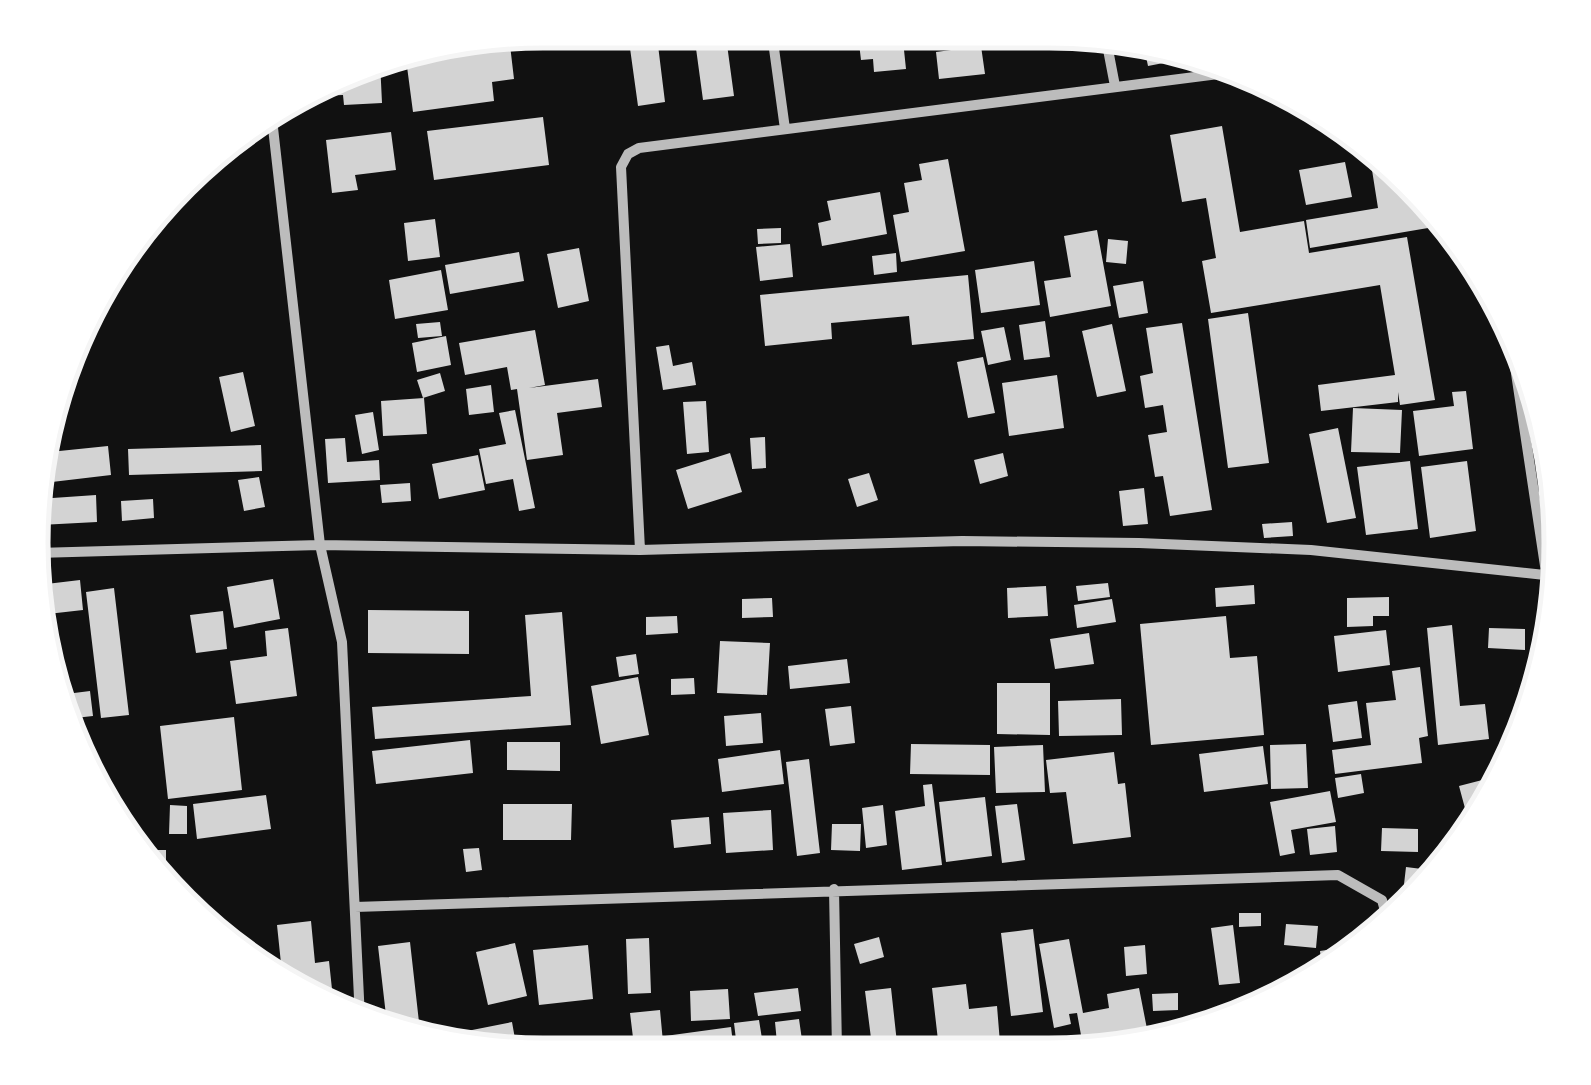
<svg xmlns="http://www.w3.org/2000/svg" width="1591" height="1085" font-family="Montserrat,sans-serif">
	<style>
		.building { fill: #d3d3d3 }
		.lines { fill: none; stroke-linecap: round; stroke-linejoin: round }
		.minor { stroke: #bcbcbc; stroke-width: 10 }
		.rim { fill: none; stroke: #f5f5f5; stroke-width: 5 }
	</style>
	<rect width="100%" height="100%" fill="#111"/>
	<path class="building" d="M555 30V46H521V33Z
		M858 35 919 36 920 49 904 50 906 69 874 72 873 59 861 60Z
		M657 37 665 102 638 106 629 41Z
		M726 37 734 96 703 100 695 41Z
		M1159 44 1177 51 1179 60 1148 66 1144 47Z
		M510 45 514 79 492 82 494 101 413 112 406 59Z
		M981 46 985 74 939 79 936 52Z
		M380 61 382 103 344 105 343 95 317 96 316 90Z
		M543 117 549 165 434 180 427 131Z
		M1222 126 1240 232 1304 221 1309 253 1407 237 1435 400 1400 405 1398 392V402L1321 411 1318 385 1395 375 1380 285 1211 313 1202 261 1216 258 1206 198 1182 202 1170 135Z
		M391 132 396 170 355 175 358 190 332 193 326 140Z
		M948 159 965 251 901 262 893 215 909 212 904 183 922 180 919 164Z
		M1345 162 1352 197 1306 205 1299 170Z
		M1393 167 1411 181 1432 211 1434 227 1310 248 1306 220 1378 208 1372 170Z
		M880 192 887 234 822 246 818 223 831 220 827 201Z
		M435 219 440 257 408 261 404 223Z
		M781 228V243L758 244 757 229Z
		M1097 230 1111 306 1050 317 1044 281 1071 277 1064 236Z
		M1108 239 1128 241 1126 264 1106 262Z
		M790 244 793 277 760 281 756 247Z
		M579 248 589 301 558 308 547 254Z
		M519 252 524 281 450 294 445 265Z
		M896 253 897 272 874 275 872 256Z
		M1034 261 1040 305 981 313 975 270Z
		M441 270 448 310 395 319 389 280Z
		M968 275 974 339 912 345 909 316 831 323 832 339 765 346 760 295Z
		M1143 281 1148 313 1119 318 1113 286Z
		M1248 313 1269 463 1228 468 1208 319Z
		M1045 321 1050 357 1024 360 1019 325Z
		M440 322 442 336 418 338 416 324Z
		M1182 323 1212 510 1170 516 1163 476 1155 477 1148 435 1167 432 1163 405 1145 408 1140 376 1153 373 1146 328Z
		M1112 324 1126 391 1097 397 1082 331Z
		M1004 327 1011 360 988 365 981 331Z
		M535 330 545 385 529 388 598 379 602 407 557 413 563 455 527 460 517 389 511 390 507 367 465 375 459 343Z
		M446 336 451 365 417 372 412 343Z
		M669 345 673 366 692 362 696 385 663 390 656 347Z
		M983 357 995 413 968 418 957 362Z
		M243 372 255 426 231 432 219 377Z
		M440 373 445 391 423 398 417 380Z
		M1057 375 1064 428 1009 436 1002 383Z
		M491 385 494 412 469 415 466 389Z
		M1466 391 1473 449 1419 456 1413 411 1454 406 1452 392Z
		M424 398 427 434 383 436 381 401Z
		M706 401 709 452 687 454 683 402Z
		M1353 408 1402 410 1400 453 1351 452Z
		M515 410 535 508 519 511 513 479 486 484 479 449 506 444 499 413Z
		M373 412 379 450 362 454 355 415Z
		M1338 428 1356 518 1327 523 1309 434Z
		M765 437 766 468 752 469 750 438Z
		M345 438 347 462 379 460 380 480 328 483 325 439Z
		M261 445 262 471 129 475 128 449Z
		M108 446 111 475 35 484 40 453Z
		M730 453 742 492 688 509 676 470Z
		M1003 453 1008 476 980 484 974 460Z
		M478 455 485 490 439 499 432 464Z
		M1410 461 1418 529 1366 535 1357 467Z
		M1467 461 1476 531 1430 538 1421 467Z
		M869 473 878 500 857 507 848 479Z
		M259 477 265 507 244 511 238 480Z
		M410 483 411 501 382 503 380 485Z
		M1144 488 1148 524 1123 526 1119 491Z
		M96 495 97 522 40 525 38 499Z
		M153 499 154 518 122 521 121 501Z
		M1292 522 1293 536 1264 538 1262 524Z
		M273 579 280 619 234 628 227 587Z
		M80 580 83 610 39 615 38 585Z
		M1108 583 1110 597 1078 601 1076 586Z
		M1254 585 1255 604 1216 607 1215 588Z
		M1046 586 1048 616 1008 618 1007 588Z
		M114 588 129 715 101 718 86 592Z
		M1389 597V616H1373V626L1347 627V598Z
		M772 598 773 617 742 618V599Z
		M1112 599 1116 622 1077 628 1074 605Z
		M368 610 469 611V654L368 653Z
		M223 611 227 649 196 653 190 615Z
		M562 612 571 725 375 739 372 707 531 696 525 615Z
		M677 616 678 633 646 635V617Z
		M1226 616 1230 658 1257 656 1264 735 1151 745 1140 624Z
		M1452 625 1460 706 1485 704 1489 739 1438 745 1427 628Z
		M288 628 297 696 236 704 230 661 267 656 265 631Z
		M1489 628 1525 629V650L1488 648Z
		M1386 630 1390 665 1338 672 1334 636Z
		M1089 633 1094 664 1055 669 1050 639Z
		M720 641 770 643 767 695 717 693Z
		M636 654 639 674 619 677 616 657Z
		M847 659 850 683 790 689 788 666Z
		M1420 667 1428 736 1419 738 1422 763 1335 774 1332 750 1371 745 1366 703 1396 700 1392 671Z
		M638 677 649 735 601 744 591 686Z
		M694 678 695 694 671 695V679Z
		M997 683H1050V735L997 734Z
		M90 691 93 716 66 719 58 695Z
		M1121 699 1122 735 1059 736 1058 701Z
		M1357 701 1362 738 1333 742 1328 705Z
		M851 706 855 743 830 746 825 709Z
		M761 713 763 743 726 746 724 716Z
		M234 717 242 790 168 799 160 726Z
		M470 740 473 773 376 784 372 751Z
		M507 742H560V771L507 770Z
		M911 744 990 745V775L910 774Z
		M1306 744 1308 788 1271 789 1270 745Z
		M1043 745 1045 792 996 793 994 747Z
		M1263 746 1268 784 1204 792 1199 754Z
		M780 750 784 784 722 792 718 759Z
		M1114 752 1118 784 1125 783 1131 837 1073 844 1066 792 1050 793 1046 760Z
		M809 759 820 853 797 856 786 762Z
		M1361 774 1364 793 1338 798 1335 778Z
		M1490 778 1491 785 1475 809 1466 812 1459 786Z
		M932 784 942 865 902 870 895 811 925 806 923 785Z
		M1330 791 1336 822 1291 830 1295 853 1280 856 1270 802Z
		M266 795 271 829 197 839 193 804Z
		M985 797 992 856 946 862 939 802Z
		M503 804H572L571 840H503Z
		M1017 804 1025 860 1002 863 995 806Z
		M170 805 187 806V834H169Z
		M883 805 887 845 866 848 862 808Z
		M771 810 773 850 726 853 723 813Z
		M709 817 711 844 674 848 671 820Z
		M832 824H861L860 851 831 850Z
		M1335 826 1337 852 1310 855 1307 829Z
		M1382 828 1418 829V852L1381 851Z
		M479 848 482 870 466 872 463 849Z
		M141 850H166V879H162Z
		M1406 867 1430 870 1417 895 1403 893Z
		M1416 897 1410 905 1390 920 1389 899Z
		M1239 913H1261V926L1239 927Z
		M311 921 315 963 329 961 334 1008 282 973 277 925Z
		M1286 924 1318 926 1316 948 1284 945Z
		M1233 925 1240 983 1219 985 1211 928Z
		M1033 929 1043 1012 1011 1016 1001 933Z
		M879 937 884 957 860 964 854 944Z
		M649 938 651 993 628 994 626 939Z
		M1069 939 1083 1013 1109 1008 1107 994 1139 988 1148 1034 1083 1046 1077 1013 1069 1014 1071 1024 1054 1028 1039 944Z
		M410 942 420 1031 387 1024 378 946Z
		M515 943 527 996 488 1005 476 952Z
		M588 945 593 999 539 1005 533 950Z
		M1145 945 1147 974 1126 976 1124 947Z
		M1346 947V951L1322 969 1320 951Z
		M966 984 969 1009 997 1006 1000 1043 939 1049 932 988Z
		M798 988 801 1011 758 1016 754 993Z
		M891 988 897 1043 872 1046 865 991Z
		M728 989 730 1019 691 1021 690 991Z
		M1178 993V1010L1153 1011 1152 994Z
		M660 1010 664 1053 635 1054 630 1013Z
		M799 1019 802 1040 777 1043 775 1022Z
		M759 1020 763 1045 737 1048 734 1023Z
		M512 1022 517 1050 458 1038 457 1033Z
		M731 1027 734 1052 668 1053 665 1036Z
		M588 1040 591 1054 542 1055 540 1049Z"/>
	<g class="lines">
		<path class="minor" d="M772 34 785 129
			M1106 39 1115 86
			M271 110 320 545 342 642 360 1019
			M1509 327 1550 599
			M640 550 621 167 628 154 639 148 1234 72
			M37 553 320 545 640 550 962 541 1139 543 1311 550 1554 576
			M834 889 837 1050
			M355 907 1338 875 1382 900 1388 922"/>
	</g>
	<path d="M0 0H1591V1085H0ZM543 48H1049A495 495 0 0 1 1544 543V543A495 495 0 0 1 1049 1038H543A495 495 0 0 1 48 543V543A495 495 0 0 1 543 48Z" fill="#fff" fill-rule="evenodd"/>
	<path class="rim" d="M543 48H1049A495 495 0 0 1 1544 543V543A495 495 0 0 1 1049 1038H543A495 495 0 0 1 48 543V543A495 495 0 0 1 543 48Z"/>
</svg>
